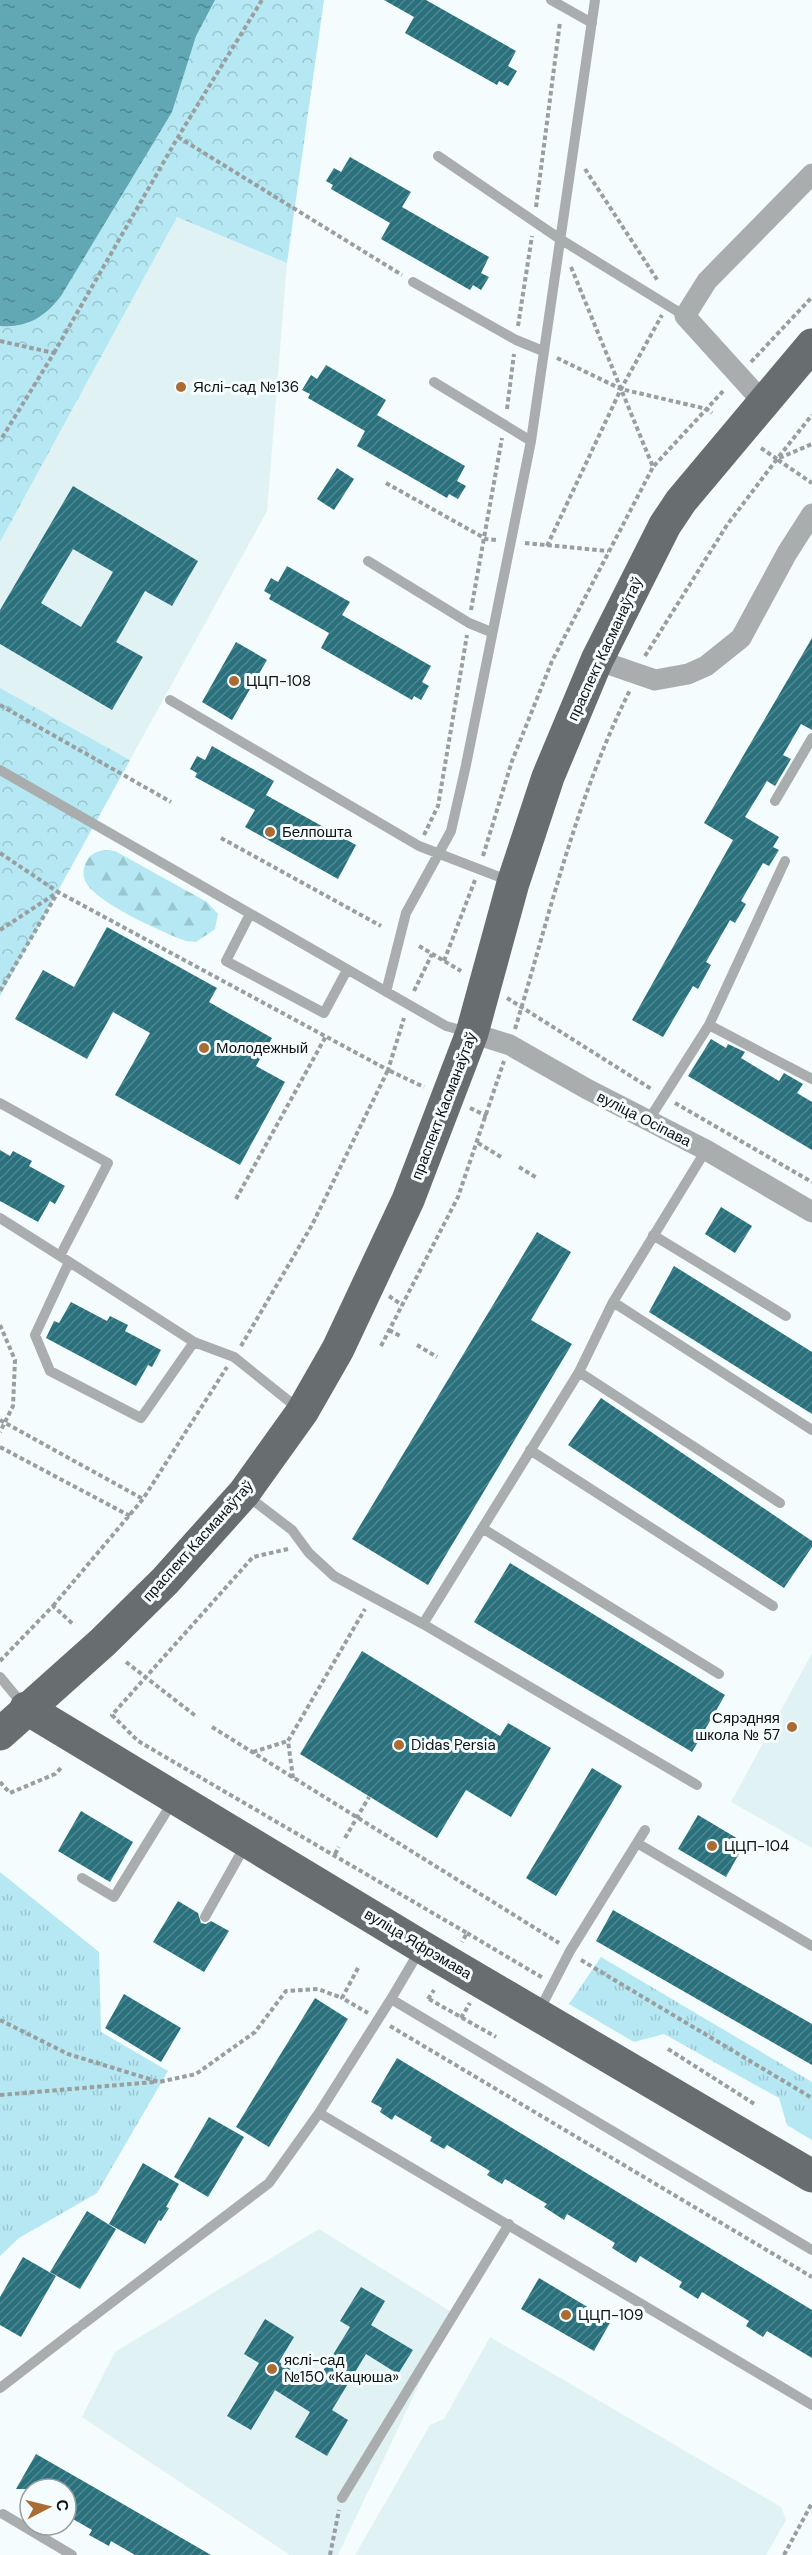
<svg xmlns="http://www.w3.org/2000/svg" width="812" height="2555" font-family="'DM Sans',sans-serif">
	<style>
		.built { fill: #e1f2f5 }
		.grass { fill: url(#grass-tufts) }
		.forest { fill: url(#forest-firs) }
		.park { fill: url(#park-crowns) }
		.water { fill: url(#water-ripples) }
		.building { fill: url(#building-hatch); fill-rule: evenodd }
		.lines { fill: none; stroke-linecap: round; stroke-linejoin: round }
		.path { stroke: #999e9f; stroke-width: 4; stroke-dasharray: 4.5 3; stroke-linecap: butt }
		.lane { stroke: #aaadae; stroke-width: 10 }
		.street { stroke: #aaadae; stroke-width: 21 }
		.primary { stroke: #686e6f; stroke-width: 33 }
		.poi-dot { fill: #aa6c32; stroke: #f4fcfd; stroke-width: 2 }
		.labels { text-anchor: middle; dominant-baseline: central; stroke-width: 6; stroke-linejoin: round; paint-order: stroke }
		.poi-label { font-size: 15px; fill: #0f1112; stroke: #f4fcfd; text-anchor: start }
		.street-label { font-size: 15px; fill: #0f1112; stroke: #f4fcfd }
	</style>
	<defs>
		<pattern id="grass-tufts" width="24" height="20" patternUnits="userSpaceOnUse" patternTransform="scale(1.5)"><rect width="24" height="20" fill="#b5e8f3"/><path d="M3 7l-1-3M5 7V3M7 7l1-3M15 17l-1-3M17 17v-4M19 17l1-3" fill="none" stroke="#9ac6cf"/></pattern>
		<pattern id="forest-firs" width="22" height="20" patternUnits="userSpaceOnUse" patternTransform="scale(1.5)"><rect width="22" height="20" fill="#b5e8f3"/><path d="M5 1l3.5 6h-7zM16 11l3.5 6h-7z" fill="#9ac6cf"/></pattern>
		<pattern id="park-crowns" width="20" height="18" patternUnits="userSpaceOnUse" patternTransform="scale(1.5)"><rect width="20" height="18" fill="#b5e8f3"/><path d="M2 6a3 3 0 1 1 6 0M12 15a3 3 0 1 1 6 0" fill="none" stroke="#9ac6cf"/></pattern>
		<pattern id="water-ripples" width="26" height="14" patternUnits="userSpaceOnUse" patternTransform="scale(1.5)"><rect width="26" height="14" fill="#61a7b4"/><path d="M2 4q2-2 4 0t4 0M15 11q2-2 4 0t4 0" fill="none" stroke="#4e8791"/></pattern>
		<pattern id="building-hatch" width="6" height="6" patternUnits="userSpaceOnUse" patternTransform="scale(1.5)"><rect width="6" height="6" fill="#28717d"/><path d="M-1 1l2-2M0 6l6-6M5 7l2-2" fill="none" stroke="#53868f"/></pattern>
	</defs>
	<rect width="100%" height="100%" fill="#f4fcfd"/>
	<path class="built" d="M177 216 287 263 267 511 130 760 0 688V542Z
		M812 1653V1848L731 1802Z
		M319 2229 453 2313 338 2555H290L82 2417 115 2352Z
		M490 2337 781 2507 786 2520 766 2555H355L430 2425 444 2419Z"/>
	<path class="grass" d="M0 1872 99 1952 101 2032 168 2071 97 2193 19 2238 0 2256Z
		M601 1957 812 2082V2140L787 2125 779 2098 664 2034 634 2042 569 2004Z"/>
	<path class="forest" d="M106 850 115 851 207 902 218 914 215 929 196 942 186 941C163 933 108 907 92 890 85 884 81 874 85 865 88 855 96 851 106 850Z"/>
	<path class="park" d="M0 0H324L287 263 177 217 0 542Z
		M0 688 130 760 0 996Z"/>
	<path class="water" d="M0 0H215L196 36 172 112 61 296C45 317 27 328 0 326Z"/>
	<path class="building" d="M384 0H426L516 51 508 66 517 71 508 86 499 81 497 85 405 33 414 17Z
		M350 157 411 192 402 207 489 257 481 273 489 277 481 290 473 285 470 290 381 239 390 223 331 189 333 185 326 181 334 168 341 172Z
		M326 365 386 400 377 415 465 466 457 481 466 486 458 499 449 494 447 498 357 446 365 431 308 398 310 394 302 390 311 375 317 379Z
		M337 468 354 479 334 510 317 499Z
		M73 486 198 561 172 606 145 591 116 642 143 657 112 710 0 644V610ZM73 549 113 572 81 627 41 603Z
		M287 566 350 602 342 615 431 666 422 682 429 686 421 700 414 696 412 700 321 648 329 633 269 599 271 595 264 591 271 578 278 582Z
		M812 638V730L801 724 783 755 791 759 775 786 767 781 745 817 779 837 773 847 779 850 769 866 763 863 741 901 746 904 735 923 730 920 706 962 711 965 698 989 693 986 663 1037 632 1020 733 840 704 823Z
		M236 642 267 660 232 720 202 702Z
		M212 746 274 781 266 795 356 845 338 879 245 827 255 810 195 777 197 773 190 769 197 756 205 760Z
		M107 927 217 988 209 1002 272 1038 256 1066 285 1082 240 1165 115 1095 150 1033 113 1012 87 1059 15 1019 43 970 74 987Z
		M711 1039 726 1048 728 1044 745 1052 741 1058 779 1081 784 1073 803 1084 797 1093 812 1102V1150L688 1076Z
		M0 1150 10 1156 13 1151 32 1161 29 1166 65 1186 55 1204 50 1201 38 1222 0 1201Z
		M721 1207 752 1226 735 1253 705 1234Z
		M537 1232 571 1252 531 1320 572 1344 428 1585 352 1539Z
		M674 1266 812 1352V1414L649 1312Z
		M71 1302 107 1321 110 1316 128 1325 125 1331 161 1350 152 1367 148 1365 136 1386 46 1338 54 1321 59 1323Z
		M601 1398 812 1541V1547L784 1588 568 1445Z
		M510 1563 725 1695 692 1752 474 1622Z
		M362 1651 500 1736 508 1723 551 1748 511 1817 466 1790 437 1838 300 1754Z
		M592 1768 622 1786 556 1896 526 1878Z
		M81 1811 133 1842 110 1882 58 1851Z
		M698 1815 745 1843 726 1877 678 1849Z
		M178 1901 198 1913 201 1923 206 1924 211 1921 229 1931 204 1972 153 1942Z
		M613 1910 812 2024V2065L596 1941Z
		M124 1994 181 2028 161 2062 105 2028Z
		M315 1998 348 2019 269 2147 236 2127Z
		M397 2058 812 2310V2358L767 2331 763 2337 746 2326 749 2321 702 2292 698 2299 679 2287 682 2282 640 2256 636 2263 612 2248 615 2243 567 2214 564 2220 544 2207 547 2204 505 2179 502 2184 487 2175 490 2171 447 2145 444 2149 430 2141 432 2137 395 2115 392 2120 380 2112 382 2108 371 2102Z
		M209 2117 244 2137 208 2197 174 2177Z
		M143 2163 179 2184 166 2207 169 2208 161 2221 159 2220 145 2244 109 2224Z
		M87 2211 116 2229 80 2289 50 2272Z
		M23 2257 56 2276 21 2337 0 2325V2297Z
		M539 2278 611 2321 594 2351 521 2309Z
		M361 2287 385 2301 371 2325 413 2350 398 2374 366 2354 332 2410 348 2420 327 2456 295 2437 310 2412 275 2390 251 2430 227 2416 259 2363 244 2354 265 2319 294 2337 279 2362 315 2384 350 2327 340 2321Z
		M36 2454 97 2489 211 2555H135L111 2541 109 2546 89 2535 92 2530 66 2515V2489H16Z"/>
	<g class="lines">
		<path class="path" d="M178 137 402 275
			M585 169 658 281
			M536 207 560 22
			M571 267 653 467 725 389
			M518 326 532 236
			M0 341 54 353 0 441
			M54 353 178 137 262 0
			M557 358 621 389 707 409 712 413
			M751 362 812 297
			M507 409 514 354
			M761 448 777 459 812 415
			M778 460 812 483
			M386 483 486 539 496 540
			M525 543 608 551
			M547 546 621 389 662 315
			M471 610 502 438
			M645 656 727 525 777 459 812 444
			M0 705 171 802
			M424 835 438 806 467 635
			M221 838 381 926
			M0 853 58 892 0 991
			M483 856 512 761 552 661 653 467
			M0 930 58 892 388 1070 404 1018
			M419 946 461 971
			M444 961 475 880
			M414 991 432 954
			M507 998 653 1090
			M515 1029C550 914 576 798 630 690
			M675 1103 812 1182
			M470 1108 487 1116
			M478 1143 501 1157
			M519 1167 537 1178
			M236 1199 326 1036
			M389 1296 402 1305
			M0 1325 15 1360 13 1406 0 1432
			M389 1330 402 1337
			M417 1345 437 1357
			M241 1346 312 1225 388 1070 424 1087
			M381 1346 458 1197 504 1061
			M0 1420 143 1499
			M0 1447 130 1516
			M288 1549 253 1557 112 1715 138 1741 467 1933 462 1942
			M53 1606 143 1499 227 1367
			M0 1661 53 1606 73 1624
			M126 1662 197 1717
			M212 1727 559 1943
			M253 1752 288 1741
			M293 1778 288 1741 365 1609
			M0 1782 10 1793 55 1774 63 1766
			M345 1838 369 1797
			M335 1854 339 1847
			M467 1933 543 1978
			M581 1960 812 2098
			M358 1968 342 1998 368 2013
			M428 1999 434 1990
			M429 1999 496 2037
			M461 2018 470 2003
			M0 2020 68 2054 159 2082 196 2074 255 2032 286 1991 318 1989 342 1998
			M390 2026 812 2277
			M668 2049 756 2105
			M0 2095 155 2082
			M330 2555 339 2510
			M784 2555 812 2503"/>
		<path class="lane" d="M551 0 592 23
			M438 156 560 239 685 316
			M413 282 516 340 543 351
			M434 382 531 441
			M368 561 469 623 491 632
			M170 700 419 846 510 881
			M0 770 446 1026 468 1032
			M775 801 812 738
			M250 914 226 961 324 1013 347 970
			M386 992 406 913 451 831 466 765 531 441 595 0
			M709 1025 785 861
			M0 1103 108 1163 60 1256 194 1342 234 1357 300 1410
			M648 1121 709 1025 812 1079
			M0 1218 60 1256
			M653 1235 786 1316
			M69 1262 35 1335 50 1371 141 1418 194 1342
			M613 1302 812 1430
			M579 1372 780 1503
			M530 1450 773 1606
			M246 1495 292 1530 309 1553 334 1576 423 1624 697 1785
			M482 1528 719 1674
			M423 1624 579 1372 613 1302 706 1150
			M0 1677 24 1706
			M637 1843 812 1946
			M82 1878 114 1897 173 1801
			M205 1917 246 1844
			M420 1950 391 1999 812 2250
			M391 1999 319 2113 812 2405
			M539 2011 570 1951 645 1830
			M82 2325 269 2183 319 2113
			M0 2388 78 2328
			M342 2498 509 2224
			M3 2514 72 2555"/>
		<path class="street" d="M762 401 685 316 707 281 812 174
			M597 660 655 680 688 674 706 666 741 638 787 553 812 514
			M472 1033 510 1045 587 1089 706 1150 812 1212"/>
		<path class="primary" d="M26 1708 422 1947 812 2176
			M0 1734 103 1642 165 1581 244 1493 302 1412 338 1349 408 1200 472 1033 513 883 548 777 597 660 665 525 681 501 812 345"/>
	</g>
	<g class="poi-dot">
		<circle cx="181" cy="387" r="6"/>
		<circle cx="234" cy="681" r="6"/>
		<circle cx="270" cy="832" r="6"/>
		<circle cx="204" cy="1048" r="6"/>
		<circle cx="792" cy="1727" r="6"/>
		<circle cx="399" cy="1745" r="6"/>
		<circle cx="712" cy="1846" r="6"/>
		<circle cx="566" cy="2315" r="6"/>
		<circle cx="272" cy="2369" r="6"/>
	</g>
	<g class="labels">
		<g class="poi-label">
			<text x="193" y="387">Яслі-сад №136</text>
			<text x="246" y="681">ЦЦП-108</text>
			<text x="282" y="832">Белпошта</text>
			<text x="216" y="1048">Молодежный</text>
			<text x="780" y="1718" text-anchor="end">Сярэдняя<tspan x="780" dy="17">школа № 57</tspan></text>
			<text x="411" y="1745">Didas Persia</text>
			<text x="724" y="1846">ЦЦП-104</text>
			<text x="578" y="2315">ЦЦП-109</text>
			<text x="284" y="2360">яслі-сад<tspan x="284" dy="17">№150 «Кацюша»</tspan></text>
		</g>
		<g class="street-label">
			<text transform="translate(605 649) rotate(-65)">праспект Касманаўтаў</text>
			<text transform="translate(444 1106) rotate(-69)">праспект Касманаўтаў</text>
			<text transform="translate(644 1119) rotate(27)">вуліца Осіпава</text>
			<text transform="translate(198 1541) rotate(-48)">праспект Касманаўтаў</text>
			<text transform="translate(418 1944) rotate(31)">вуліца Яфрэмава</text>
		</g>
	</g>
	<g transform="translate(48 2507) rotate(83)"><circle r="28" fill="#f4fcfd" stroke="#989e9f" stroke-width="1.5"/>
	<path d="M0-4.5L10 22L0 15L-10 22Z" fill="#aa6c32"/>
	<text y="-9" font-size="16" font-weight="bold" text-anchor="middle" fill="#0f1112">С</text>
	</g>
</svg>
